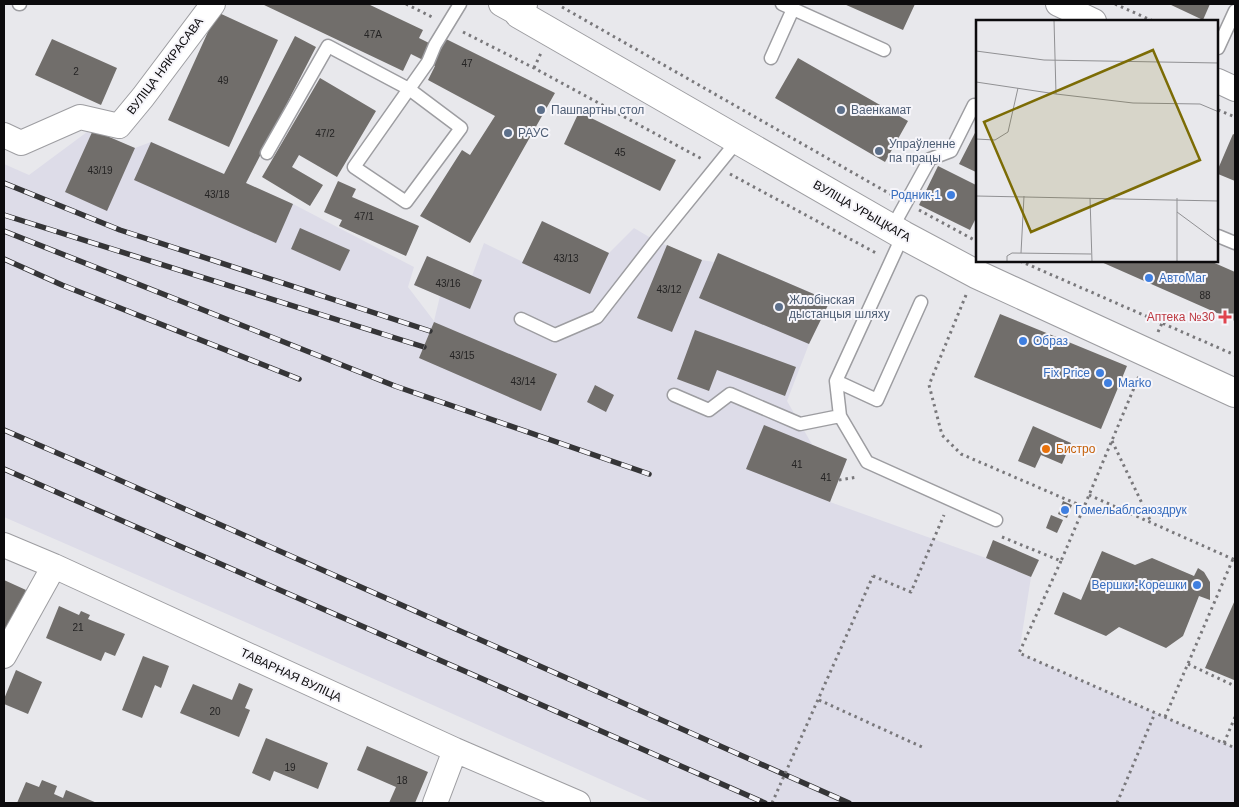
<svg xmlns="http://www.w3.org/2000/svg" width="1239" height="807" font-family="Helvetica,sans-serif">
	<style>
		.built { fill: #dddce8 }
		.building { fill: #716e6b }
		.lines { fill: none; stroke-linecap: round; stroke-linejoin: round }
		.lane-casing { stroke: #9d9da1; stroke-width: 15 }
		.street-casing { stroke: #9d9da1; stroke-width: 26 }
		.secondary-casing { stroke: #9d9da1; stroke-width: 30 }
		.path { stroke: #79787b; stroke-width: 3; stroke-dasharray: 2.5 4; stroke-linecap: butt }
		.lane { stroke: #fff; stroke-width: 12 }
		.street { stroke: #fff; stroke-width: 24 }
		.secondary { stroke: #fff; stroke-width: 28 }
		.rail-casing { stroke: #353537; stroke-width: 5.5 }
		.rail { stroke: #f6f5fa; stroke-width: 4; stroke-dasharray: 11; stroke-linecap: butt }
		.path-bridge { stroke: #79787b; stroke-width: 3; stroke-dasharray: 2.5 4; stroke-linecap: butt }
		.service-dot { fill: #5c6f8a; stroke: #f6f5fa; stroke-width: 2 }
		.shop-dot { fill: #3f7fe0; stroke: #f6f5fa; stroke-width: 2 }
		.health-dot { fill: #e0444e; stroke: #f6f5fa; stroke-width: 2 }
		.food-dot { fill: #e8710a; stroke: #f6f5fa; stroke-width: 2 }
		.labels { text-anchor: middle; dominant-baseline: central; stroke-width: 4; stroke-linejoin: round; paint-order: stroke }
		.number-label { font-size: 10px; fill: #252424 }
		.street-label { font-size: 12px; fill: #0c0b0d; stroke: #f6f5fa }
		.service-label { font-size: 12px; fill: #4e5e75; stroke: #f6f5fa; text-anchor: start }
		.shop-label { font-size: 12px; fill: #366cbe; stroke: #f6f5fa; text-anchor: start }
		.health-label { font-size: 12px; fill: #be3a42; stroke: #f6f5fa; text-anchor: end }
		.food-label { font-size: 12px; fill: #c56008; stroke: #f6f5fa; text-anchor: start }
		.inset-road { fill: none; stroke: #909093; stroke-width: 1 }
		.view { fill: #7c6c05; fill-opacity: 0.15; stroke: #7c6c05; stroke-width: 2.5 }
		.inset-edge { fill: none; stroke: #0c0b0d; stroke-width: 2.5 }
	</style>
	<rect width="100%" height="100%" fill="#e8e8ec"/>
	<path class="built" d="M87 132 135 148 151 142 293 204 414 267 408 287 434 321 440 296 414 285 427 256 472 276 484 243 523 262 542 221 609 253 634 228 656 241 702 260 714 262 718 253 830 301 809 344 787 401 817 453 847 459 830 502 986 558 1031 577 1019 653 1235 748V803H654L277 636 4 517V164L29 175Z"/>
	<path class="building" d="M262 4H368L423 30 419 38 441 49 446 39 555 93 470 243 420 216 462 150 470 155 495 116 428 80 435 66 411 54 403 71Z
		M844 4H915L903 30Z
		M1169 4H1210L1203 20Z
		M217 12 278 40 229 147 168 120Z
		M295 36 316 47 246 183 293 204 276 243 134 180 151 142 224 174Z
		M52 39 117 68 101 105 35 75Z
		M798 58 908 121 885 162 775 98Z
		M320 78 376 111 337 177 299 155 292 167 323 185 310 206 262 177Z
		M579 112 676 160 660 191 564 144Z
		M978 127V173L959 164Z
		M93 130 135 148 107 211 65 192Z
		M1233 134 1235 135V181L1218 174V169Z
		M938 166 978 186V214L970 230 919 205Z
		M338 181 356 189 352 197 419 226 406 256 339 226 342 220 324 212Z
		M542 221 609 253 590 294 522 263Z
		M300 228 350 250 340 271 291 249Z
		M667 245 702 260 672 332 637 318Z
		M718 253 830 301 809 344 699 298Z
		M427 256 482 280 470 309 414 285Z
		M1099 261H1210L1235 272V321Z
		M1000 314 1127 366 1101 429 974 377Z
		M434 322 557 374 541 411 419 358Z
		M695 330 796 367 785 396 717 370 709 391 677 379Z
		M595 385 614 395 606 412 587 402Z
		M764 425 847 459 830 502 746 469Z
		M1033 426 1071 443 1062 464 1041 455 1035 468 1018 461Z
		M1063 501 1072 505 1067 518 1058 514Z
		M1051 515 1063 520 1057 533 1046 528Z
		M993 540 1039 560 1031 577 986 558Z
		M1102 551 1135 565 1152 558 1194 576 1198 568 1204 572 1210 582V600L1199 596 1183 636 1166 648 1119 627 1106 636 1054 614 1063 592 1081 600Z
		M4 580 26 590 8 633 4 631Z
		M1235 600V677L1234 680 1205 668Z
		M59 606 79 615 81 611 90 615 88 619 125 634 115 656 105 652 101 661 46 638Z
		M143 656 169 666 161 688 155 685 142 718 122 710Z
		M16 670 42 682 28 714 4 704V699Z
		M239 683 253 689 245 708 250 710 239 737 180 713 193 684 232 700Z
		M266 738 328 763 318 789 274 771 270 781 252 773Z
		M367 746 428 772 415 803H389L396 787 357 770Z
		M42 780 57 786 54 794 63 798 66 790 97 803H17L26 782 39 787Z"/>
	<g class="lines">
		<g class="lane-casing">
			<path id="lane" d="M19 4H20
				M782 4 884 50
				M1218 48 1235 11
				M771 58 793 9
				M267 153 328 46 409 89 461 128 406 202 354 167 428 62 435 45 460 4
				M892 228 930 159 951 151 974 105
				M903 235 836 381 840 416 867 462 996 520
				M1218 236 1235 243
				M521 319 555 335 597 317 656 241 738 140
				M836 381 877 400 921 302
				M674 395 709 410 730 394 800 424 840 416"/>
		</g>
		<g class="street-casing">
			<path id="street" d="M501 4 519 14
				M1058 4 1094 21
				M1218 81 1235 89
				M4 135 21 143 80 117 119 126 143 97 213 4
				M4 545 54 566 455 750 578 803
				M4 656 54 566
				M435 803 455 750"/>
		</g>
		<g class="secondary-casing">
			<path id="secondary" d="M523 4 519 14 903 235 976 274 1235 393"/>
		</g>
		<path class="path" d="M406 4 432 17
			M1115 4 1153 21
			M562 7 892 195
			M463 32 534 68 702 159
			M534 68 541 53
			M1218 110 1235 117
			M730 174 876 253
			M919 210 978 242
			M1020 261 1235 355
			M966 295 929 385 942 435 961 454 1084 507 1139 376
			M1158 332 1162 323
			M1112 441 1151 522
			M839 480 858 477
			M1089 495 1235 560
			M1002 537 1061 561 1084 507
			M1061 561 1019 653 1235 748
			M873 576 911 592 944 515
			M1188 664 1235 686
			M819 700 922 747
			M1165 717 1233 559
			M1224 743 1235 717
			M1117 803 1155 713"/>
		<use href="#lane" class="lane"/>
		<use href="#street" class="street"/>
		<use href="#secondary" class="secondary"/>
		<g class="rail-casing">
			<path id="rail" d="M4 183 120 230 430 331
				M4 215 424 347
				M4 231 395 386 649 474
				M4 259 62 285 299 379
				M4 430 92 468 849 803
				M4 469 765 803"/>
		</g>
		<use href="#rail" class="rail"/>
		<path class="path-bridge" d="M772 803 873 576"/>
	</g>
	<g class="service-dot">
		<circle cx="541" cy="110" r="5"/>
		<circle cx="841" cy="110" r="5"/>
		<circle cx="508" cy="133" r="5"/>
		<circle cx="879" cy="151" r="5"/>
		<circle cx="779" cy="307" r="5"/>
	</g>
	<g class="shop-dot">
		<circle cx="951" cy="195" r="5"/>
		<circle cx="1149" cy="278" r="5"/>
		<circle cx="1023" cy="341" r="5"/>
		<circle cx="1100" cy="373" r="5"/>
		<circle cx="1108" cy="383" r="5"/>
		<circle cx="1065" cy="510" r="5"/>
		<circle cx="1197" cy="585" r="5"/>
	</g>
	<path class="health-dot" d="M1222.5 309.5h5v5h5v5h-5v5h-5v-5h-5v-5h5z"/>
	<circle class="food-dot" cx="1046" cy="449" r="5"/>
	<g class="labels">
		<g class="number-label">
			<text x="373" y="34">47А</text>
			<text x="467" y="63">47</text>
			<text x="76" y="71">2</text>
			<text x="223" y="80">49</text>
			<text x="325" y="133">47/2</text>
			<text x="620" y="152">45</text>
			<text x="100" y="170">43/19</text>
			<text x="217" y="194">43/18</text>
			<text x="364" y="216">47/1</text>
			<text x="566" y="258">43/13</text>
			<text x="448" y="283">43/16</text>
			<text x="669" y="289">43/12</text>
			<text x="1205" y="295">88</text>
			<text x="462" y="355">43/15</text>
			<text x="523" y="381">43/14</text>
			<text x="797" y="464">41</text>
			<text x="826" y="477">41</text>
			<text x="78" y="627">21</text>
			<text x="215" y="711">20</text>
			<text x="290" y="767">19</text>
			<text x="402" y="780">18</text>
		</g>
		<g class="street-label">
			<text transform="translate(165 66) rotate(-53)">ВУЛІЦА НЯКРАСАВА</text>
			<text transform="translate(862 211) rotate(30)">ВУЛІЦА УРЫЦКАГА</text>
			<text transform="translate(291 675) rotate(25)">ТАВАРНАЯ ВУЛІЦА</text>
		</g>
		<g class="service-label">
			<text x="551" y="110">Пашпартны стол</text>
			<text x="851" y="110">Ваенкамат</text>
			<text x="518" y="133">РАУС</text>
			<text x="889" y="144">Упраўленне<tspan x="889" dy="14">па працы</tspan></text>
			<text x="789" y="300">Жлобінская<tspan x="789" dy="14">дыстанцыя шляху</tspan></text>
		</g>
		<g class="shop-label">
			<text x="941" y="195" text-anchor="end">Родник-1</text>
			<text x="1159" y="278">АвтоМаг</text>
			<text x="1033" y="341">Образ</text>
			<text x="1090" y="373" text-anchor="end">Fix Price</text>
			<text x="1118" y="383">Marko</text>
			<text x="1075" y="510">Гомельаблсаюздрук</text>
			<text x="1187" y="585" text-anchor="end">Вершки-Корешки</text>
		</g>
		<g class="health-label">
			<text x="1215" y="317">Аптека №30</text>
		</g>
		<g class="food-label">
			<text x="1056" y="449">Бистро</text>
		</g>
	</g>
	<g transform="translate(976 20)">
		<rect width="242" height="242" fill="#e8e8ec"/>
		<path class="inset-road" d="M78 0 80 74 157 83 224 84 243 92M0 31 68 40 243 43M0 62 80 74M0 119 19 120 32 112 42 68M0 176 243 181M114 178 116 242M201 178V242M201 192 243 223M45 233 48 176M31 242V236L36 233 115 234"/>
		<path class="view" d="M177 30 224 140 55 212 8 102Z"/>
		<rect width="242" height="242" class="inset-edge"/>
	</g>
	<rect width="1239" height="807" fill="none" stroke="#0c0b0d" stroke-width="10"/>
</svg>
